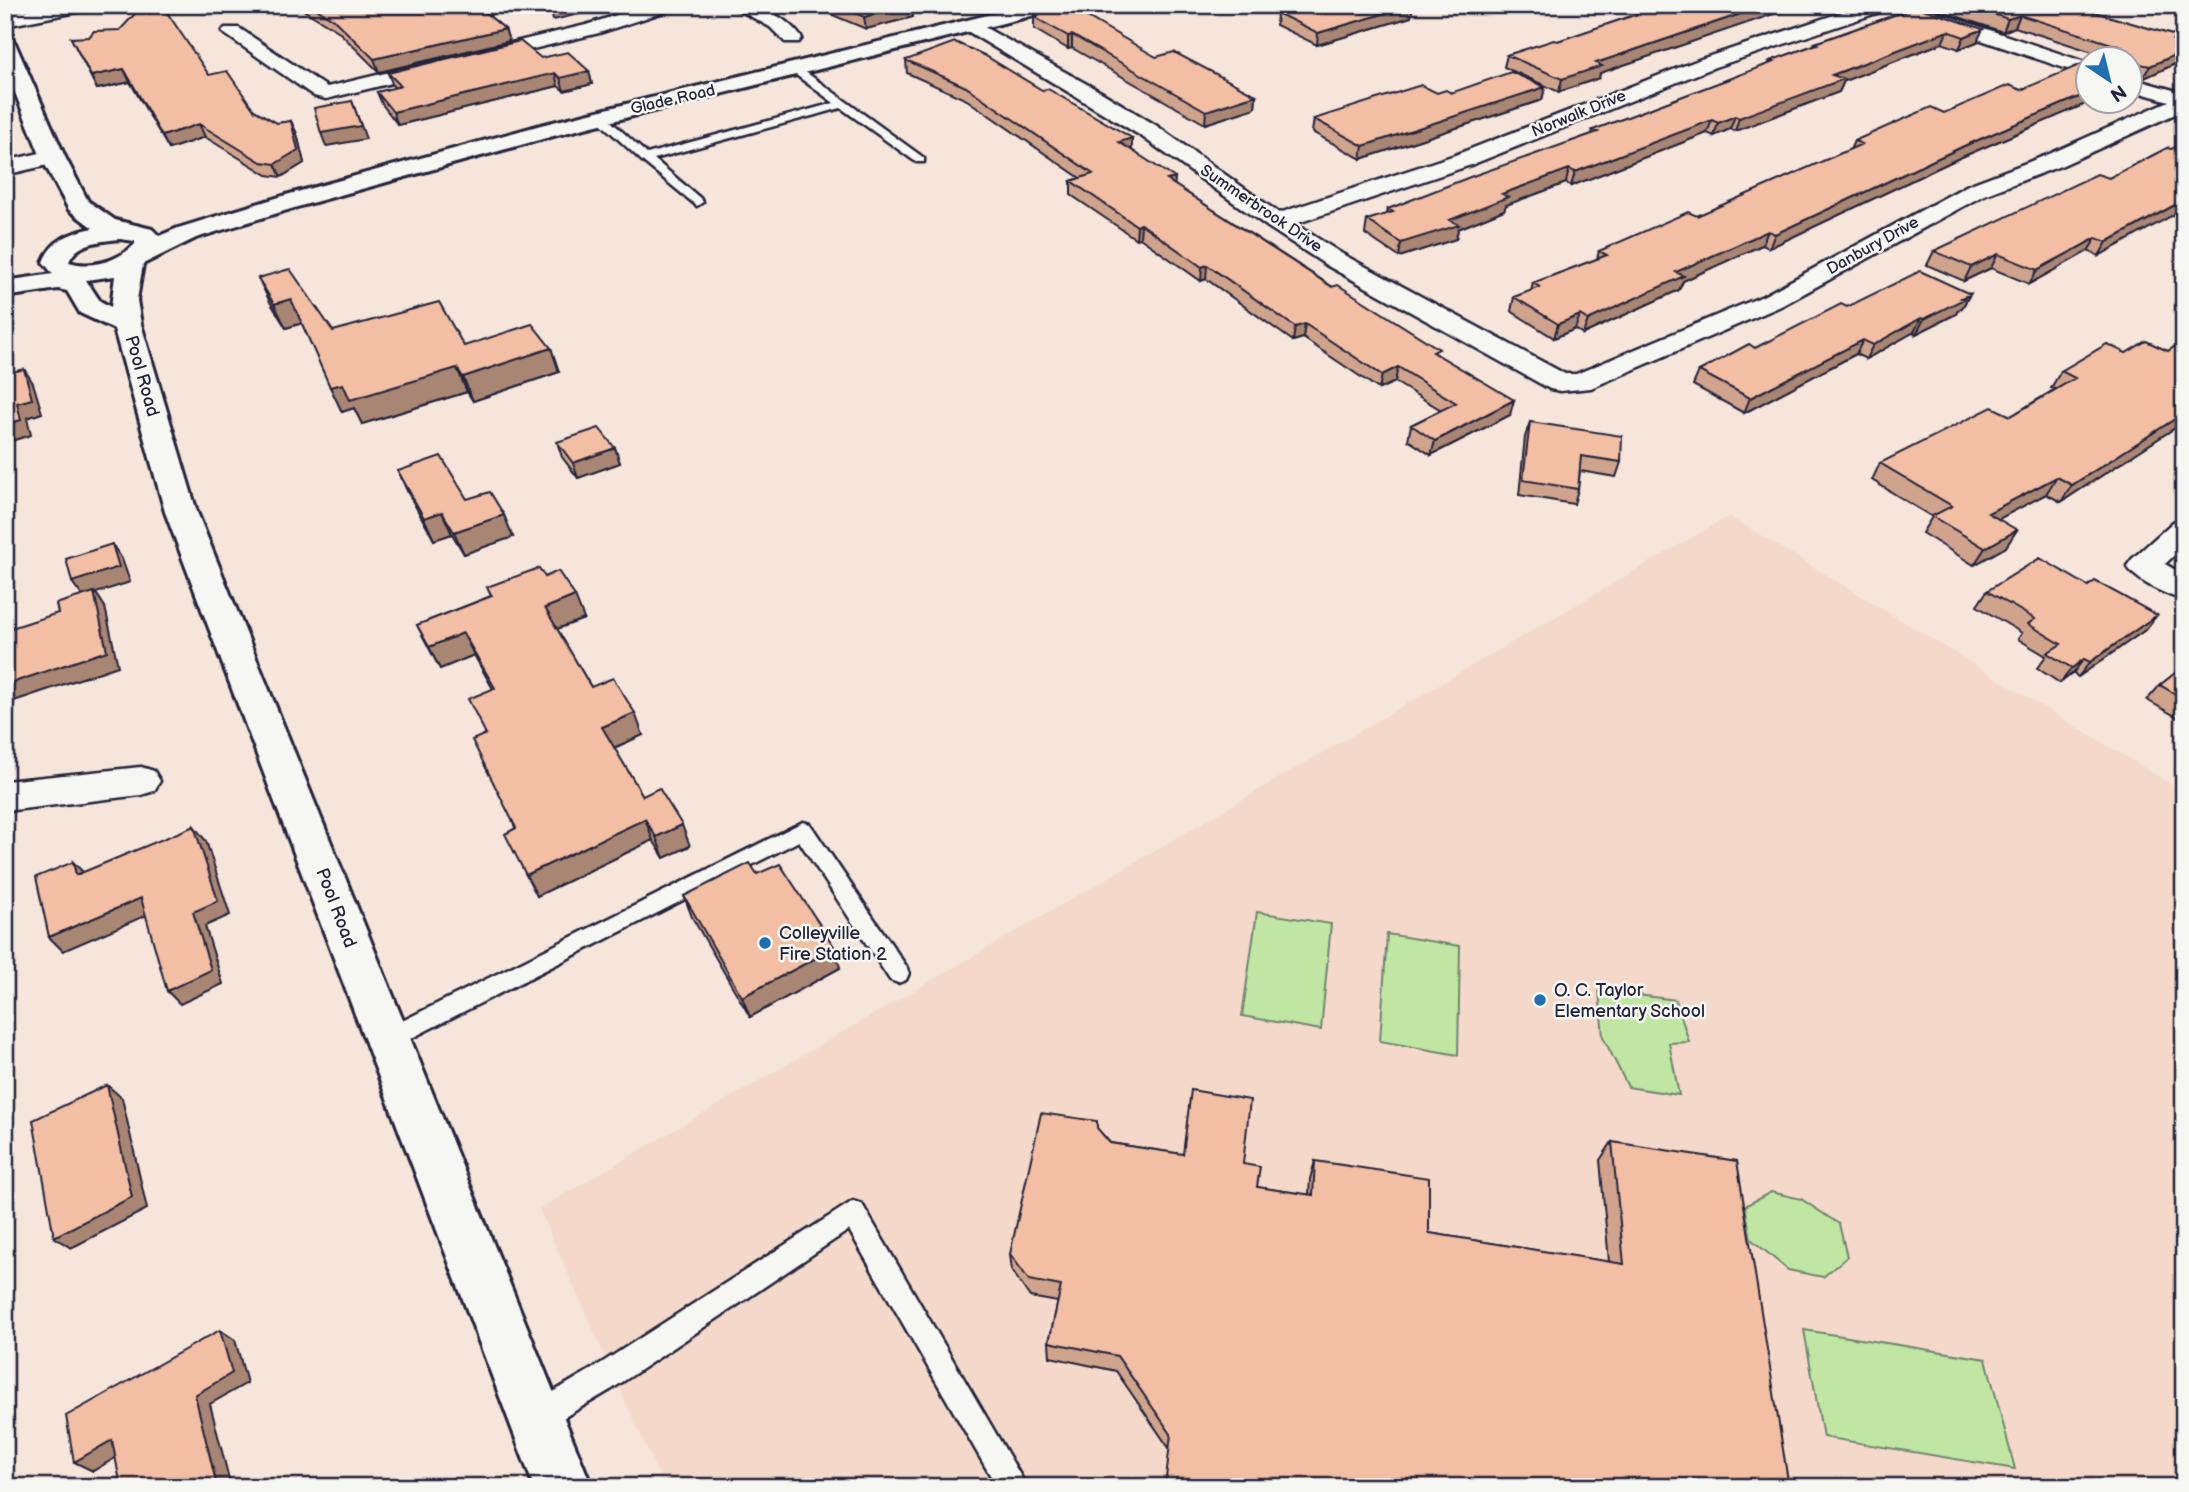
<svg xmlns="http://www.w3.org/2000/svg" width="2189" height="1492" font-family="'Balsamiq Sans',sans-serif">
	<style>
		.built { fill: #f4d9ca }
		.green { fill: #bfe7a3; stroke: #70846f; stroke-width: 2 }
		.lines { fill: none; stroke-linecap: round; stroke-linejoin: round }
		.lane-casing { stroke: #22223b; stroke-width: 5 }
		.street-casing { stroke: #22223b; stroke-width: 5 }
		.secondary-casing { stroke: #22223b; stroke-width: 6 }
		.lane { fill: #f6f6f2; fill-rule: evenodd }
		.street { fill: #f6f6f2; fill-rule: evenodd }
		.secondary { fill: #f6f6f2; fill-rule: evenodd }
		.wall { fill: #d0a38d; stroke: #22223b; stroke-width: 2 }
		.shaded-wall { fill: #a98573; stroke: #22223b; stroke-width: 2 }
		.building { fill: #f2bea4; stroke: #22223b; stroke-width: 2 }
		.poi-dot { fill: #1f6fb2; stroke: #f6f6f2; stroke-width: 2.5 }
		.labels { text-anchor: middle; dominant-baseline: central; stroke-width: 5; stroke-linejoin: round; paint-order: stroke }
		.far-street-label { font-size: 16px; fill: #22223b; stroke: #f6f6f2 }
		.street-label { font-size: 18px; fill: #22223b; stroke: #f6f6f2 }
		.poi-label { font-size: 18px; fill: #22223b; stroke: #f6f6f2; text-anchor: start }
	</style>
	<rect width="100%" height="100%" fill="#f5e5db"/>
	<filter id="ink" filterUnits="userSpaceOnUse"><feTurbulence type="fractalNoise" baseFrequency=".0143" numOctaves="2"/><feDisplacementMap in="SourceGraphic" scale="14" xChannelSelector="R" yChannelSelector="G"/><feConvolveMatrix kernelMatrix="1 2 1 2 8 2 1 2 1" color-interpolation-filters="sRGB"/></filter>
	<g filter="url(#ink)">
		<path class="built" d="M1729 516 2184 792V1487H664L539 1209Z"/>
		<path class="green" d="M1257 912 1331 924 1321 1030 1242 1016Z
			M1387 934 1460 946 1458 1055 1380 1041Z
			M1599 990 1676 1000 1689 1042 1669 1043 1679 1095 1628 1087 1603 1037Z
			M1771 1192 1801 1199 1839 1224 1847 1257 1823 1277 1788 1270 1751 1239 1745 1206Z
			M1804 1330 1986 1359 2015 1469 1823 1437Z"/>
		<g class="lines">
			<g class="lane-casing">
				<path id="lane" d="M792 68H800L924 158V162H916L841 108 654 159 701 199 703 202 697 206 641 160 594 117 604 115 647 154 834 103 792 72Z
					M803 822 810 824 906 966 909 973 906 980 898 983 890 980 799 841 396 1046 388 1049 380 1046 376 1039 380 1032Z
					M853 1201 862 1204 1027 1487H997L849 1230 612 1389 546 1428 536 1432 526 1428 522 1418 526 1408 592 1369Z"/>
			</g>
			<g class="street-casing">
				<path id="street" d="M52 5H91L82 11 5 26V14Z
					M647 5H675L673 9 599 33 326 99 314 96 222 32 225 28H239L327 87 586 25Z
					M730 5C760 5 783 13 802 38L799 42H785L770 27Z
					M1864 5H1915L2088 63V76L1889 9 1715 67 1471 165 1295 224 1344 255 1565 374H1576L1763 296 1968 185 2047 155 2169 101 2130 90V78L2184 93V110L2063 165 1984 195 1781 306 1591 388 1560 391 1550 389 1326 265 1268 227 1141 136 959 26 968 20 975 22 1101 92 1157 126 1279 213 1455 155 1701 59Z
					M53 150 61 152 64 157 61 162 5 175V161Z
					M2184 519V546L2165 564 2184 575V600C2166 595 2137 582 2127 566L2132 559 2173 522Z
					M141 767 154 771 160 781 154 791 141 795 5 811V781Z"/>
			</g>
			<g class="secondary-casing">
				<path id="secondary" d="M1028 5H1061L1059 9 557 135 304 205 196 238 143 264 137 300 141 324 197 512 592 1487H534L165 512 114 329 80 313 67 291 58 289 5 297V281L53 274 43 262C52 239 71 233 93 228L69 210 41 157 5 68V37L12 39 15 43 65 157 88 201 115 220 152 229 159 236 178 228 286 195 541 125ZM120 239 135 241V244C118 261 92 269 69 262 76 242 102 241 120 239ZM115 276 111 307 100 301 86 280Z"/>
			</g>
			<use href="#lane" class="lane"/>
			<use href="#street" class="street"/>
			<use href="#secondary" class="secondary"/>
		</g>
		<path class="wall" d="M295 5H519L488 15 505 29 509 41 379 72 338 31Z
			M809 5H911L913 17 866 29Z
			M1664 5H1808L1796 10 1791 8 1600 73 1599 78 1559 92 1504 67 1507 55 1558 41Z
			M1940 5H2070L2179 37 2177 41 2184 43V60L2142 79 2132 77 2130 82V60H2096L2097 57 2102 55 2015 27 2003 32 1938 10Z
			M1917 7 1977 42 1959 49 1942 43 1844 81 1839 92 1735 131 1730 129 1714 136 1707 133 1571 186 1566 183 1506 205 1504 210 1458 229 1456 239 1399 257 1365 234 1367 220 1387 214 1388 209 1592 134 1593 130 1769 64 1770 61 1814 45 1815 43Z
			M1034 13 1156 57 1256 95 1255 108 1205 124 1072 48 1068 49 1034 29Z
			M1277 13 1411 17 1317 45 1276 25Z
			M71 38 254 110 277 123 291 121 297 134 304 163 281 177 267 175 205 137 169 149 130 82 97 89Z
			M541 58 589 71 592 84 564 91 558 86 398 125 382 104 377 92 395 88 393 86 388 73Z
			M906 60 1132 150 1175 185 1438 355 1510 415 1431 455 1408 440 1411 425 1441 410 1395 382 1379 389 1303 338 1293 341 1206 279 1201 281 1140 238 1136 239 1071 195V181L1080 178 967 100 907 73Z
			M1545 87 1542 100 1361 159 1312 132 1314 119 1437 93Z
			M2021 90 2090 102 1957 159 1769 248 1762 245 1683 281 1679 290 1583 334 1575 329 1554 338 1511 311 1514 297 1531 291 1533 283 1597 259 1599 251 1697 216 1850 150 1854 141Z
			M2167 148 2099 256 2088 251 2029 284 1991 268 1964 281 1927 265 1934 251 2109 178Z
			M258 278 333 331 464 346 551 348 559 372 473 401 467 392 362 424 354 408 342 412 302 323 286 328 270 302Z
			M1970 294 1962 308 1958 310 1956 314 1916 334 1914 332 1866 359 1856 354 1744 413 1693 385 1699 371 1755 348Z
			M2184 344V422L2061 502 2046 494 1998 519 2006 547 1974 565 1922 533 1932 517 1872 480 1880 463 2011 416 2055 389 2051 388 2061 371 2126 353 2168 351Z
			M1530 422 1621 462 1616 477 1580 471 1578 489 1574 504 1519 495 1525 437Z
			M557 442 615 448 620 463 578 478 562 457Z
			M398 471 467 499 513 537 464 554 452 534 434 540 408 493Z
			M545 577 584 619 557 629 591 687 643 735 614 748 643 796 690 846 664 858 653 840 537 896 485 734 493 689 474 655 440 669 417 625 491 596 487 587Z
			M2088 586 2157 615 2145 630 2078 677 2073 673 2060 683 2037 668 2046 656 2018 639 2022 633 1977 606 1987 591Z
			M2184 666V721L2147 700 2160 685Z
			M757 874 840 968 750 1017 692 917 684 896Z
			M1097 1129 1110 1143 1243 1164 1257 1187 1309 1195 1310 1179 1315 1161 1429 1233 1609 1262 1600 1160 1612 1142 1789 1487 1169 1448 1116 1371 1050 1357 1049 1342 1058 1302 1030 1297 1012 1271 1010 1254Z"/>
		<path class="shaded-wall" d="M478 5H519L481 18 477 6Z
			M560 5H618L553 20 550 8Z
			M911 5 913 17 866 29 864 17Z
			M1413 5 1411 17 1317 45 1318 33Z
			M1767 5H1792L1791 8 1600 73 1599 78 1559 92 1562 79 1596 63Z
			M1798 5H1808L1796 10Z
			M2020 15 2015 27 2003 32 2008 19Z
			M505 29 509 41 379 72 374 59Z
			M1983 29 1977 42 1959 49 1964 37Z
			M1948 31 1942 43 1844 81 1839 92 1735 131 1739 118 1832 75Z
			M1072 35V48L1068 49V36Z
			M2184 51V60L2142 79 2150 66Z
			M124 69 130 82 97 89 91 76Z
			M589 71 592 84 564 91 560 78Z
			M555 73 558 86 398 125 393 112Z
			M1545 87 1542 100 1361 159 1363 146Z
			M2088 93V102H2090L1957 159 1769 248 1775 234 1964 146Z
			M1256 95 1255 108 1205 124 1206 111Z
			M352 101 366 139 326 146 321 133Z
			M1735 116 1730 129 1714 136 1718 123Z
			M1712 120 1707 133 1571 186 1575 172Z
			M291 121 297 134 304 163 281 177 275 164Z
			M199 124 205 137 169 149 162 136Z
			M1132 138V152L1119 142Z
			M1569 169 1566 183 1506 205 1504 210 1458 229 1456 239 1399 257 1401 243 1502 194Z
			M1175 178 1174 191 1167 180Z
			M2184 200V209L2099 256 2107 242Z
			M1141 224 1140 238 1136 239 1137 226Z
			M1768 231 1762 245 1683 281 1679 290 1583 334 1588 320 1676 272Z
			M2096 238 2088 251 2029 284 2037 270Z
			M1998 254 1991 268 1964 281 1971 267Z
			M1207 265 1206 279 1201 281 1202 267Z
			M1970 294 1962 308 1958 310 1956 314 1916 334 1924 319Z
			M291 299 303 323 286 328 274 304Z
			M1580 315 1575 329 1554 338 1558 324Z
			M1921 318 1914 332 1866 359 1873 345Z
			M1305 324 1303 338 1293 341 1295 327Z
			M1863 340 1856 354 1744 413 1750 398Z
			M551 348 559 372 473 401 463 377Z
			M1398 367 1395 382 1379 389 1382 375Z
			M457 368 467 392 362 424 354 408 342 412 330 387 343 384Z
			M24 369 33 383 42 413 27 418 31 435 5 443V425Z
			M1514 400 1510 415 1431 455 1435 441Z
			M2184 413V422L2061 502 2072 485Z
			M615 448 620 463 578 478 573 463Z
			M2057 477 2046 494 1978 530 1988 513Z
			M442 512 452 534 434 540 424 518Z
			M504 515 513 537 464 554 454 532Z
			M2017 530 2006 547 1974 565 1985 548Z
			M112 544 122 559 130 582 96 593 105 607 118 666 5 704V685L83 597 72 582Z
			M575 596 584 619 554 630 545 608Z
			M2157 615 2145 630 2078 677 2090 662Z
			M463 633 474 655 440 669 429 647Z
			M2084 659 2073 673 2060 683 2072 668Z
			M635 713 643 735 611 749 602 727Z
			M645 819 653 840 537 896 526 875Z
			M682 825 690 846 664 858 656 837Z
			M194 826 206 841 230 915 205 926 223 984 180 1004 167 991 193 912Z
			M73 862 87 876 76 875Z
			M141 898 154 912 63 951 49 937Z
			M835 948 840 968 750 1017 742 997Z
			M107 1085 122 1098 147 1209 71 1248 54 1237Z
			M220 1330 235 1340 247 1383 210 1404 231 1487H208L195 1395Z
			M112 1440 130 1449 93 1471 74 1462Z"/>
		<path class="building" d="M143 5H162L209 75 227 71 254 110 277 123 291 121 298 150 275 164 261 162 199 124 162 136 124 69 91 76 71 38 89 37 94 31 120 30Z
			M310 5H478L477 6 505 29 374 59 333 19Z
			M836 5H911L864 17Z
			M1039 5H1067L1156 57 1174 52 1256 95 1206 111 1072 35 1068 36 1034 17 1039 16 1034 13Z
			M1306 5H1413L1318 33 1277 13Z
			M1664 5H1767L1596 63 1602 66 1562 79 1507 55 1554 40 1558 41Z
			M1965 5H2070L2179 37 2173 40 2184 43V51L2150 66 2135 63 2134 73 2130 75V60H2097V57L2121 47 2020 15 2008 19Z
			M1917 7 1983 29 1964 37 1948 31 1832 75 1844 79 1739 118 1735 116 1718 123 1712 120 1575 172 1569 169 1502 194 1508 197 1450 220 1459 225 1401 243 1367 220 1393 212 1388 209 1470 177 1598 132 1593 130 1774 62 1770 61 1817 44 1815 43Z
			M520 41 541 58 568 52 589 71 560 78 555 73 393 112 377 92 401 86 388 73Z
			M955 42 984 55 1042 90 1048 89 1132 138 1119 142 1175 178 1167 180 1332 287 1338 285 1439 349 1433 352 1514 400 1435 441 1411 425 1456 403 1398 367 1382 375 1305 324 1295 327 1207 265 1202 267 1141 224 1137 226 1071 181 1093 174 966 87 906 60Z
			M2084 63 2088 64V93L1964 146 1775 234 1768 231 1676 272 1684 276 1588 320 1580 315 1558 324 1514 297 1540 287 1533 283 1607 255 1599 251 1688 212 1697 216 1862 144 1854 141 1931 107 1944 113 2009 85 2021 90Z
			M1511 72 1545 87 1363 146 1314 119 1421 85 1437 93 1446 90 1451 93Z
			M352 101 361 126 321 133 314 108Z
			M2184 143V200L2107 242 2096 238 2037 270 1998 254 1971 267 1934 251 2097 174 2109 178 2167 148 2171 149Z
			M290 269 333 331 439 302 464 346 532 324 551 348 463 377 457 368 350 400 343 384 330 387 291 299 274 304 258 278Z
			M1920 271 1970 294 1961 298 1964 299 1924 319 1921 318 1873 345 1863 340 1750 398 1699 371 1749 344 1755 348 1841 304 1847 307Z
			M2146 341 2168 351 2181 342 2184 344V413L2072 485 2057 477 1988 513 2017 530 1985 548 1932 516 1952 506 1880 463 1992 407 2011 416 2075 378 2061 371 2107 344 2126 353Z
			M24 369 32 399 17 403 21 420 5 425V374Z
			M1530 422 1622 436 1621 462 1581 456 1578 489 1523 480Z
			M599 428 615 448 573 463 557 442Z
			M441 456 467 499 490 492 504 515 454 532 442 512 424 518 398 471Z
			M112 544 119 567 72 582 66 559Z
			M2040 558 2088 586 2095 581 2157 615 2090 662 2084 659 2072 668 2047 653 2061 644 2028 624 2035 619 1987 591Z
			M539 568 545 577 558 571 575 596 545 608 591 687 613 678 635 713 602 727 643 796 659 788 682 825 656 837 645 819 526 875 505 834 516 828 472 740 486 734 468 699 495 688 463 633 429 647 417 625 492 596 487 587Z
			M94 592 107 651 5 685V630L58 613 56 604Z
			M2184 666V699L2160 685Z
			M194 826 218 901 193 912 211 970 167 991 141 898 49 937 36 877 73 862 76 875Z
			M750 863 757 874 780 864 835 948 742 997 684 896Z
			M107 1085 132 1197 54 1237 33 1120Z
			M1191 1090 1250 1100 1243 1164 1260 1167 1257 1187 1313 1195 1315 1161 1429 1178V1233L1624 1264 1612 1142 1737 1161 1789 1487H1165L1171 1434 1117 1356 1049 1342 1061 1286 1029 1280 1010 1254 1041 1113 1097 1121V1128L1110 1143 1183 1154Z
			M220 1330 232 1373 195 1395 216 1482 208 1487H121L112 1440 74 1462 66 1416Z"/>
	</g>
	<g class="poi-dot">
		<circle cx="765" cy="943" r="7"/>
		<circle cx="1540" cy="1000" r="7"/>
	</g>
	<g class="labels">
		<g class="far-street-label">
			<text transform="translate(673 100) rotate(-13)">Glade Road</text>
			<text transform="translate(1579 114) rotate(-22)">Norwalk Drive</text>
			<text transform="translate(1261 209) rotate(34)">Summerbrook Drive</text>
			<text transform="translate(1873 246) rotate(-29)">Danbury Drive</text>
		</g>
		<g class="street-label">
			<text transform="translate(142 376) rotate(74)">Pool Road</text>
			<text transform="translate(336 908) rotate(69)">Pool Road</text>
		</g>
		<g class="poi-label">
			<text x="779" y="933">Colleyville<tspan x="779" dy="21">Fire Station 2</tspan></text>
			<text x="1554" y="990">O. C. Taylor<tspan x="1554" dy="21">Elementary School</tspan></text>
		</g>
	</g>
	<rect width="2189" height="1492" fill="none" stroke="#f6f6f2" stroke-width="28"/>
	<rect x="14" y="14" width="2161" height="1464" fill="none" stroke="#22223b" stroke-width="2.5" filter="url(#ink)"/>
	<g transform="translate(2109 80) rotate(145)"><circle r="33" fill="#f6f6f2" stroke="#a1a1a9" stroke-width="2"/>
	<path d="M0-5L12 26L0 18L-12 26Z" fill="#1f6fb2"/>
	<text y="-10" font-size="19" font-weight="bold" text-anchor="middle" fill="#22223b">N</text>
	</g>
</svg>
